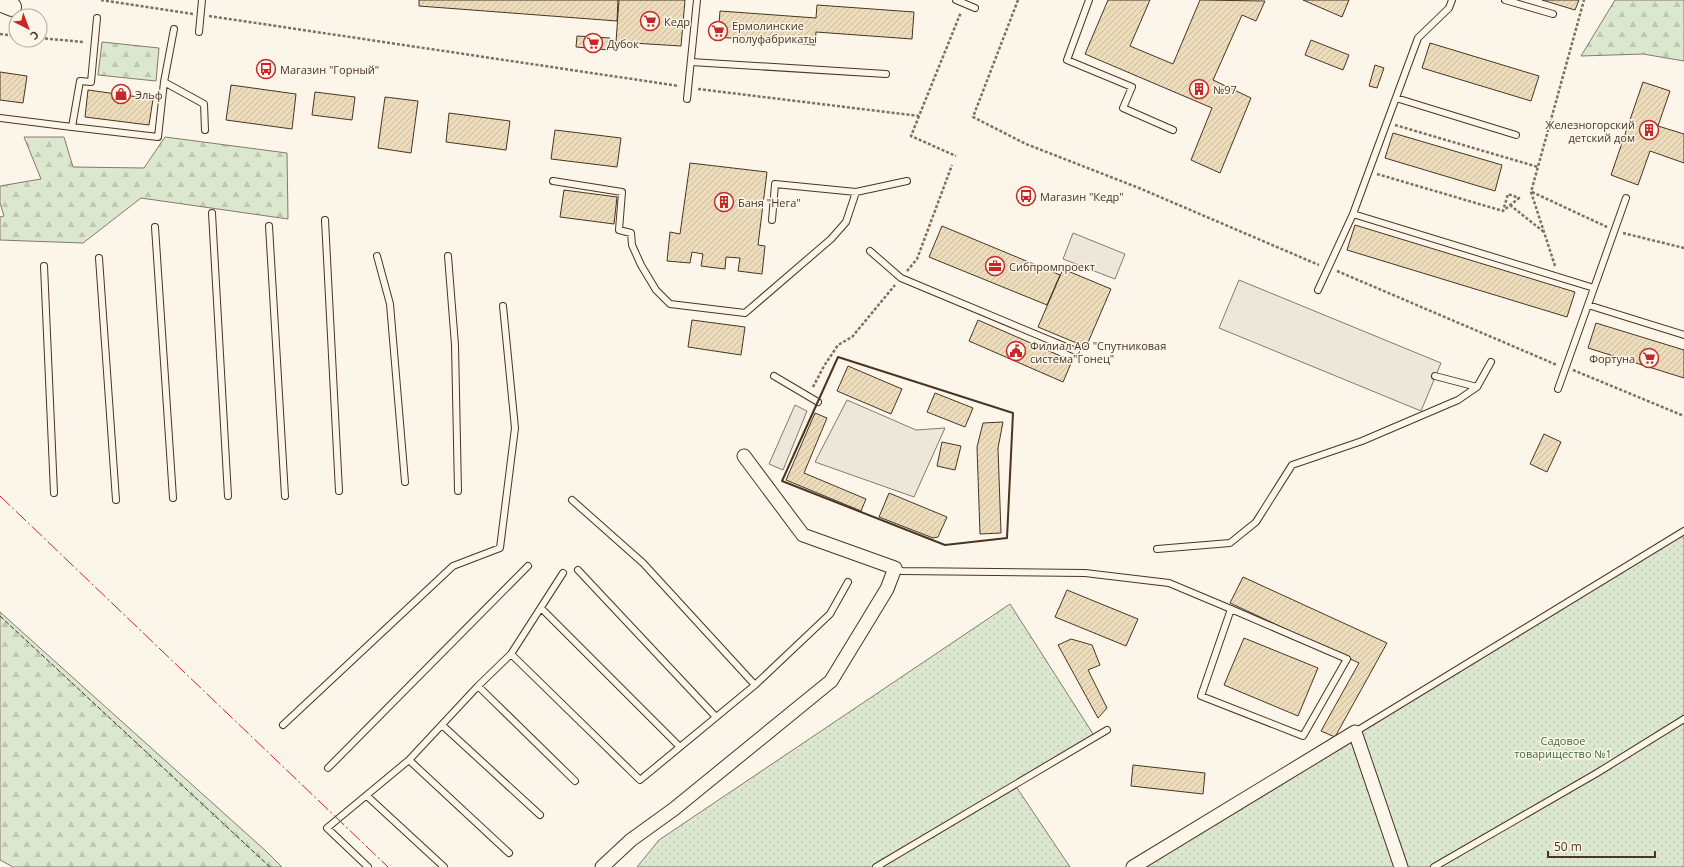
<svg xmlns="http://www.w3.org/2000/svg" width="1684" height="867" font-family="'Open Sans',sans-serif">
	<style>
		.forest { fill: url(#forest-firs); stroke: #887966 }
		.garden { fill: url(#garden-dots); stroke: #887966 }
		.parking { fill: #ede7d9; stroke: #887966 }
		.building { fill: url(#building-hatch); stroke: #4a3520 }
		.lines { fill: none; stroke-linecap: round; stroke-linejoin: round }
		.lane-casing { stroke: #4a3520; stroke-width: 8 }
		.street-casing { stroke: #4a3520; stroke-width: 15 }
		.secondary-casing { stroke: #4a3520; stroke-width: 20 }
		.path { stroke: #7f6f5c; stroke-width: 2.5; stroke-dasharray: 3 2; stroke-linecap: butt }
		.lane { stroke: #fbf6e9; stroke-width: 6 }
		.street { stroke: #fbf6e9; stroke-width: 13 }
		.secondary { stroke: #fbf6e9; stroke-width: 18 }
		.fence { stroke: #4a3520; stroke-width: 1; stroke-dasharray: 5 2; stroke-linecap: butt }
		.wall { stroke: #4a3520; stroke-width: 2 }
		.power { stroke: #c62828; stroke-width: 1; stroke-dasharray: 14 3 2 3; stroke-linecap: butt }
		.labels { text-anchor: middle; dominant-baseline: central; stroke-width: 3; stroke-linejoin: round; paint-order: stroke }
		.poi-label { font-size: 11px; fill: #4a3520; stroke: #fbf6e9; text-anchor: start }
		.park-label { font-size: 11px; fill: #436837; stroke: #fbf6e9 }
	</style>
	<defs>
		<pattern id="forest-firs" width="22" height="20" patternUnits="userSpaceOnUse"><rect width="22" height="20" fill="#dce7d0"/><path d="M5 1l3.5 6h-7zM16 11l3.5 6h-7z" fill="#bec7b2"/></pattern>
		<pattern id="garden-dots" width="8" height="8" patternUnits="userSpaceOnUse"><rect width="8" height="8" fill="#dce7d0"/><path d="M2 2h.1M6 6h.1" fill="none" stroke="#bec7b2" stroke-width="1.8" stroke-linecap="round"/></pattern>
		<pattern id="building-hatch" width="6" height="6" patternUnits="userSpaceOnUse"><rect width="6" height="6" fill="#ecdcbc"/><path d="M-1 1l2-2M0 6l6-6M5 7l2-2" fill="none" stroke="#ccbda1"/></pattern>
	</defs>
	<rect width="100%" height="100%" fill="#fbf6e9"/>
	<path class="forest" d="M1615 0H1684V61L1643 54 1581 56Z
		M102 42 159 48 156 81 98 75Z
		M24 137H64L73 167 144 168 165 137 287 153 288 219 141 198 83 243 0 240V217L4 216 0 203V186L41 179Z
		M0 612 267 852 282 867H13L0 860Z"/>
	<path class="garden" d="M1684 531V867H1133Z
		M1010 604 1095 737 1015 785 1070 867H637L659 840Z"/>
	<path class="parking" d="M1073 233 1125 254 1115 279 1063 259Z
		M1239 280 1441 363 1421 411 1219 328Z
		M847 400 916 430 945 428 914 497 815 462Z
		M795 405 807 411 783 470 769 464Z"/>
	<path class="building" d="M419 0H618L617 21 419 6Z
		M619 0H685L681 46 616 42Z
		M1108 0H1150L1130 46 1173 64 1200 0 1265 1 1256 21 1242 15 1213 80 1251 98 1220 173 1191 160 1212 108 1085 54Z
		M1303 0H1349L1342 17Z
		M1542 0H1579L1575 10Z
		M817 5 914 12 912 39 816 32 815 45 718 37 720 11 816 18Z
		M577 36 610 38 609 50 576 47Z
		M1311 40 1349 55 1343 70 1305 55Z
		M1430 43 1539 76 1531 101 1422 68Z
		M1375 65 1384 68 1377 88 1369 86Z
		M0 72 27 76 23 103 0 100Z
		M1643 82 1670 91 1658 126 1684 134V163L1650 151 1638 185 1611 175Z
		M231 85 296 94 292 129 226 120Z
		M88 90 153 99 149 125 85 117Z
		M315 92 355 97 352 120 312 115Z
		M385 97 418 101 411 153 378 148Z
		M449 113 510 121 506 150 446 142Z
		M555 130 621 138 617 167 551 159Z
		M1393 133 1502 165 1495 191 1385 158Z
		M690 163 767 172 758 245 765 246 762 274 738 271 740 258 726 257 725 269 701 266 703 254 692 252 690 263 667 261 670 232 680 234Z
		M564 190 617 197 614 224 560 217Z
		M1355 225 1575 292 1567 317 1347 250Z
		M942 226 1060 275 1047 305 929 257Z
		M1063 269 1111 289 1086 347 1038 327Z
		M692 320 745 327 741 355 688 347Z
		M978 320 1072 361 1063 382 969 341Z
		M1596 323 1684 350V378L1588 348Z
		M848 366 902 389 891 414 837 391Z
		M935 393 973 408 965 427 927 412Z
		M815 413 827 418 804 473 866 499 861 511 786 480Z
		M1003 422 998 448 1001 533 980 534 977 447 983 423Z
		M1544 434 1561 442 1547 472 1530 464Z
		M942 442 961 446 955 470 937 466Z
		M889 493 947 517 938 537 933 538 879 517Z
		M1243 577 1387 643 1335 737 1321 731 1359 663 1230 603Z
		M1067 590 1138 619 1126 646 1055 617Z
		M1244 638 1318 668 1298 716 1224 685Z
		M1071 639 1092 645 1100 665 1088 670 1107 708 1098 718 1058 645Z
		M1133 765 1205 773 1203 794 1131 786Z"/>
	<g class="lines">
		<g class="lane-casing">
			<path id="lane" d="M956 0 975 8
				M1089 0 1067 60 1132 87 1123 108 1173 130
				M1505 0 1553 14
				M97 18 91 82 80 81 72 127 158 137 164 82 174 29
				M199 32 202 0
				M691 62 886 74
				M164 82 204 104 205 130
				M1396 98 1516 135
				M687 99 697 0
				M0 118 72 127
				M553 181 622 192 619 230 631 233 632 245 641 265 656 290 670 304 745 313 831 239 846 222 856 192
				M212 213 228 496
				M1353 214 1594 288 1558 389
				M325 220 339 491
				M772 220 775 184 856 192 907 181
				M269 226 285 496
				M155 227 173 498
				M870 251 901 278 1076 351
				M377 256 390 304 405 482
				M448 256 455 345 458 491
				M99 258 116 500
				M44 266 54 493
				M1594 288 1626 198
				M1318 290 1353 214 1418 38 1449 8 1452 0
				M1588 305 1684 335
				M774 376 818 402
				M1435 376 1477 387 1491 362
				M1157 549 1230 543 1256 522 1292 465 1362 441 1458 400 1477 387
				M895 568 902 571 1085 573 1169 583 1231 609 1201 696 1303 736 1347 659 1231 609
				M578 570 716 717
				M541 608 680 747
				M511 654 640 780 755 685 643 563 572 500
				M755 685 830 614 848 582
				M478 686 575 781
				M283 725 453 566 500 548 515 428 503 306
				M442 725 540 815
				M1355 732 1684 531
				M409 760 509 853
				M328 768 528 566
				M367 796 444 867
				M368 867 327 828 409 760 478 686 511 654 563 573
				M876 867 1107 730
				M1434 867 1597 773 1684 719"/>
		</g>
		<g class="street-casing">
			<path id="street" d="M602 867 631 840 674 809 831 681 887 589 895 568 803 535 744 456
				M1133 867 1355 732 1401 867"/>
		</g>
		<g class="secondary-casing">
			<path id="secondary" d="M0 2 12 7"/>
		</g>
		<path class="path" d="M101 0 193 14
			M1018 0 973 117 1026 144 1139 188 1319 265
			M209 16 679 86
			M0 34 16 36
			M40 38 83 42
			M698 89 919 116 961 12
			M919 116 911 136 956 156
			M1395 125 1538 167
			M1377 174 1503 211 1508 194 1519 198 1503 211
			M1532 192 1607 227
			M1510 205 1544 232
			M1623 233 1684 248
			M1555 266 1531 192 1584 0
			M907 271 917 259 952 165
			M1337 271 1557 365
			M1573 370 1684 416
			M813 387 824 366 838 345 852 337 895 285"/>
		<use href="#lane" class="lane"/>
		<use href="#street" class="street"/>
		<use href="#secondary" class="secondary"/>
		<path class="fence" d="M0 616 270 867"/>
		<path class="wall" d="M838 357 1013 413 1007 538 945 545 782 481Z"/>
		<path class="power" d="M0 496 388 867"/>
	</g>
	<defs>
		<g id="supermarket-ring" transform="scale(1)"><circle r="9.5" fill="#fbf6e9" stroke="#c62828" stroke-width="1.5"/><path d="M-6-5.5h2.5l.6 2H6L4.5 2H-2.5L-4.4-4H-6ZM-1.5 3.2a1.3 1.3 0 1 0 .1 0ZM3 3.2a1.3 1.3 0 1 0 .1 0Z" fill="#c62828"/></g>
		<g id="bus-ring" transform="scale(1)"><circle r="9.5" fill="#fbf6e9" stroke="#c62828" stroke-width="1.5"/><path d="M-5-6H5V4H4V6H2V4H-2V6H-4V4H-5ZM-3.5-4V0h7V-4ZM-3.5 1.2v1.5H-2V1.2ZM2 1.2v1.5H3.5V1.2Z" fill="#c62828"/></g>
		<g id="building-ring" transform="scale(1)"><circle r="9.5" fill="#fbf6e9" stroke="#c62828" stroke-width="1.5"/><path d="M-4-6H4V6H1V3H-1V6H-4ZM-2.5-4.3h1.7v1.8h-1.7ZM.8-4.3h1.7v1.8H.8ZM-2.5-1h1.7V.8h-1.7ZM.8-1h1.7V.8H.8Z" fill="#c62828"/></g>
		<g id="shop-ring" transform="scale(1)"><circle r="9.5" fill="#fbf6e9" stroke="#c62828" stroke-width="1.5"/><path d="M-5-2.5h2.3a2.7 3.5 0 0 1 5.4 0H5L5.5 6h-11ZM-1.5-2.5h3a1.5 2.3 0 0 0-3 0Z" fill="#c62828"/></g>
		<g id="office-ring" transform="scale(1)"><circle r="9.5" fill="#fbf6e9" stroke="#c62828" stroke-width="1.5"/><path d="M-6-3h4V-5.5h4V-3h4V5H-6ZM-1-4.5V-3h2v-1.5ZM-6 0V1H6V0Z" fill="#c62828"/></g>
		<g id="civic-ring" transform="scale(1)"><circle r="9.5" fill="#fbf6e9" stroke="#c62828" stroke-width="1.5"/><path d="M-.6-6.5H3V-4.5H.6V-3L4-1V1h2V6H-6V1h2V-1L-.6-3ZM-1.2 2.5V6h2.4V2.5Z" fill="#c62828"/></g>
	</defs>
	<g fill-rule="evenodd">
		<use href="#supermarket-ring" x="650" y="21"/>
		<use href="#supermarket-ring" x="718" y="31"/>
		<use href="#supermarket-ring" x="593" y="43"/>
		<use href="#bus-ring" x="266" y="69"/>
		<use href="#building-ring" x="1199" y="89"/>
		<use href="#shop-ring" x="121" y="94"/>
		<use href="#building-ring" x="1649" y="130"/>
		<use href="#bus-ring" x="1026" y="196"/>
		<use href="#building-ring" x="724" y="202"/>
		<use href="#office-ring" x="995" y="266"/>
		<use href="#civic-ring" x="1016" y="351"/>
		<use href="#supermarket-ring" x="1649" y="358"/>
	</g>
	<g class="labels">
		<g class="poi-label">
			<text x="664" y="21">Кедр</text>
			<text x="732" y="25">Ермолинские<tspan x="732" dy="13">полуфабрикаты</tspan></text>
			<text x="607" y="43">Дубок</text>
			<text x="280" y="69">Магазин "Горный"</text>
			<text x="1213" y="89">№97</text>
			<text x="135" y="94">Эльф</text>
			<text x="1635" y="124" text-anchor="end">Железногорский<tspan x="1635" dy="13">детский дом</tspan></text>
			<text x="1040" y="196">Магазин "Кедр"</text>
			<text x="738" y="202">Баня "Нега"</text>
			<text x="1009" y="266">Сибпромпроект</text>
			<text x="1030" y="345">Филиал АО "Спутниковая<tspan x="1030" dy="13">система"Гонец"</tspan></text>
			<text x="1635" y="358" text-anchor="end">Фортуна</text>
		</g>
		<g class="park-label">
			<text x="1563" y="740">Садовое<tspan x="1563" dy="13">товарищество №1</tspan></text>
		</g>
	</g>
	<g transform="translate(28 28) rotate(138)"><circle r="19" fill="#fbf6e9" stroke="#b4a999"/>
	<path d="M0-3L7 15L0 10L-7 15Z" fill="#c62828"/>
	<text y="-6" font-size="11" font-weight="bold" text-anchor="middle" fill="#4a3520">С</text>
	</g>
	<path d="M1548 851v6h107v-6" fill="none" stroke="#4a3520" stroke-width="2"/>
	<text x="1554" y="851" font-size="12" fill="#4a3520" stroke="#fbf6e9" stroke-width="3" paint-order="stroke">50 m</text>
</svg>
